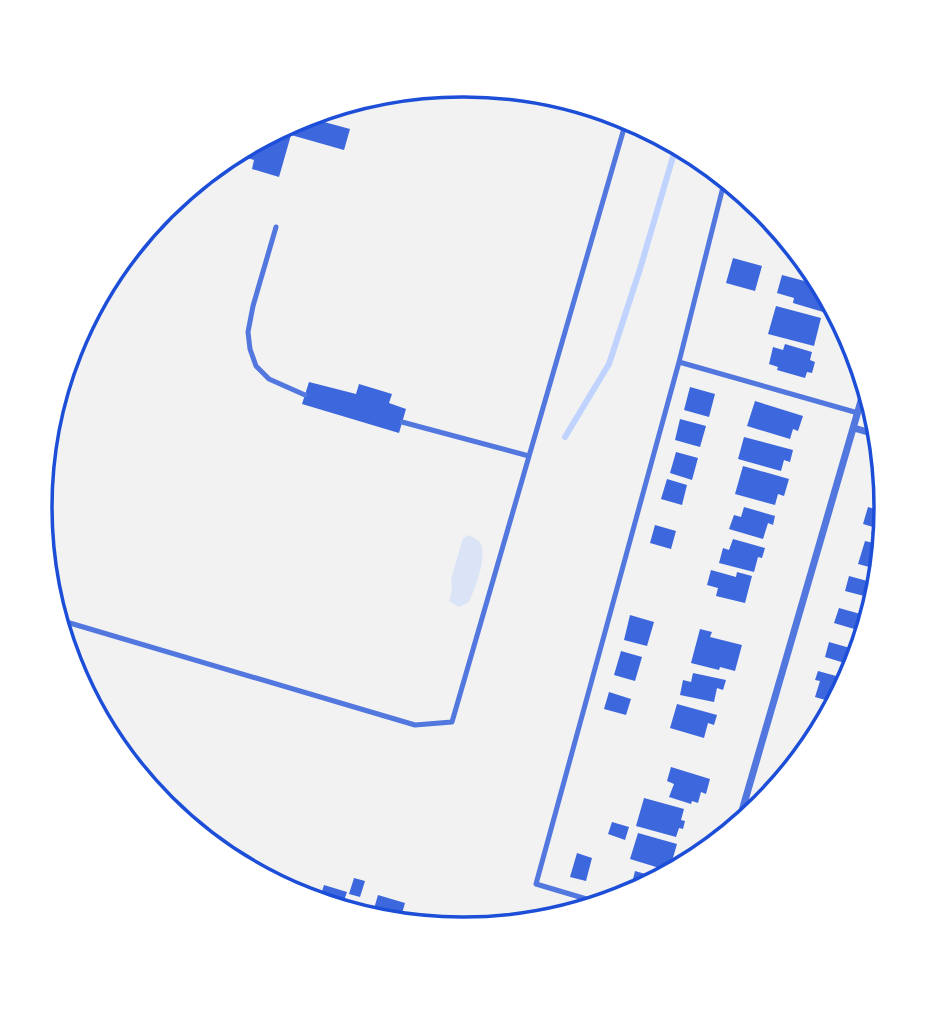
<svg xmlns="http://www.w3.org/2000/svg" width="926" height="1014" font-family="Cabin,sans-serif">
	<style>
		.green { fill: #dbe4f7 }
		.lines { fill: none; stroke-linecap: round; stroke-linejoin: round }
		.stream { stroke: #bfd3fe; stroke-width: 6 }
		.building { fill: #3d67dc }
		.service { stroke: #5277de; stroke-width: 5 }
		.minor { stroke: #5277de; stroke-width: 7 }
		.rim { fill: none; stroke: #1d4ed8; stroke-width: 3.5 }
	</style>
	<rect width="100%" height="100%" fill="#f2f2f2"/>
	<path class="green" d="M469 535C471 536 477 540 479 541 489 554 475 588 469 602L459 607 449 601 452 590 451 579 463 538Z"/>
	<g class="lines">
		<path class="stream" d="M565 437 609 364 640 269 675 150"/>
	</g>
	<path class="building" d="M302 116 350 129 344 150 291 135 279 177 252 169 254 160 241 156Z
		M733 258 762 266 755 291 726 283Z
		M782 275 812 283 831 312 830 314 793 303 794 298 777 293Z
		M776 306 821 318 814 346 768 334Z
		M785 344 812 352 810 360 815 362 812 373 807 372 805 378 777 370 778 367 769 364 773 347 783 350Z
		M309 382 356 394 359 384 392 394 389 403 406 409 399 433 302 404Z
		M690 387 715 394 709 417 684 410Z
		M755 401 803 416 798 431 793 429 790 439 747 426Z
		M680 419 706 426 700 447 675 440Z
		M744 437 793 450 790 462 784 460 781 471 738 459Z
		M676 452 698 458 692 480 670 473Z
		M743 466 789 479 784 496 778 494 775 505 735 494Z
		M667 479 687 485 682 505 661 499Z
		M744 507 775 516 773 525 768 523 763 539 729 529 734 515 741 517Z
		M868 507 885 512 880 536 871 534 873 527 863 524Z
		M655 525 676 531 671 549 650 543Z
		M733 539 765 548 762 558 758 557 754 572 719 563 723 548 729 550Z
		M865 541 878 544 873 568 858 564Z
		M711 570 736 577 737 572 752 576 745 603 716 596 718 588 707 585Z
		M849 576 871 582 868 597 845 591Z
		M839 608 864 615 861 631 834 623Z
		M630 615 654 622 647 646 624 640Z
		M700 629 712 632 710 637 742 645 735 671 720 667 719 670 691 663Z
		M829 642 857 650 854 666 825 657Z
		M621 651 642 657 635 681 614 675Z
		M818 671 847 679 832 702 815 697 820 681 815 680Z
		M693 673 726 680 723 690 717 688 714 702 680 695 683 680 691 682Z
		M609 692 631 699 626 715 604 709Z
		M677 704 717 715 714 725 708 723 704 738 670 728Z
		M671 767 710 779 706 794 701 792 698 803 692 801 691 804 669 797 674 784 667 781Z
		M644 798 684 809 681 820 685 821 683 829 679 828 676 837 636 826Z
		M612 822 629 827 625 840 608 834Z
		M638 833 677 844 670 868 666 870 630 859Z
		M577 853 592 858 586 881 570 877Z
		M635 871 656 877 629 895Z
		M354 878 365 881 360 897 349 894Z
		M324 885 347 892 342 906 319 901Z
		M378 895 405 903 401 917 373 912Z"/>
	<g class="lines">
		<path class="service" d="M724 183 679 362 858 413
			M276 227 253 306 248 332 250 349 256 366 269 379 305 395
			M402 422 529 456
			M63 621 415 725 452 722 627 118
			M600 903 536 884 679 362"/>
		<path class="minor" d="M854 428 871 433
			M739 821 863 394"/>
	</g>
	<path d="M0 0H926V1014H0ZM462 97H464A410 410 0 0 1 874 507V507A410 410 0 0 1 464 917H462A410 410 0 0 1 52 507V507A410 410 0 0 1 462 97Z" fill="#fff" fill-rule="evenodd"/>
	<path class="rim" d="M462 97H464A410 410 0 0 1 874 507V507A410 410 0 0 1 464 917H462A410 410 0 0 1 52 507V507A410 410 0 0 1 462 97Z"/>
</svg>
